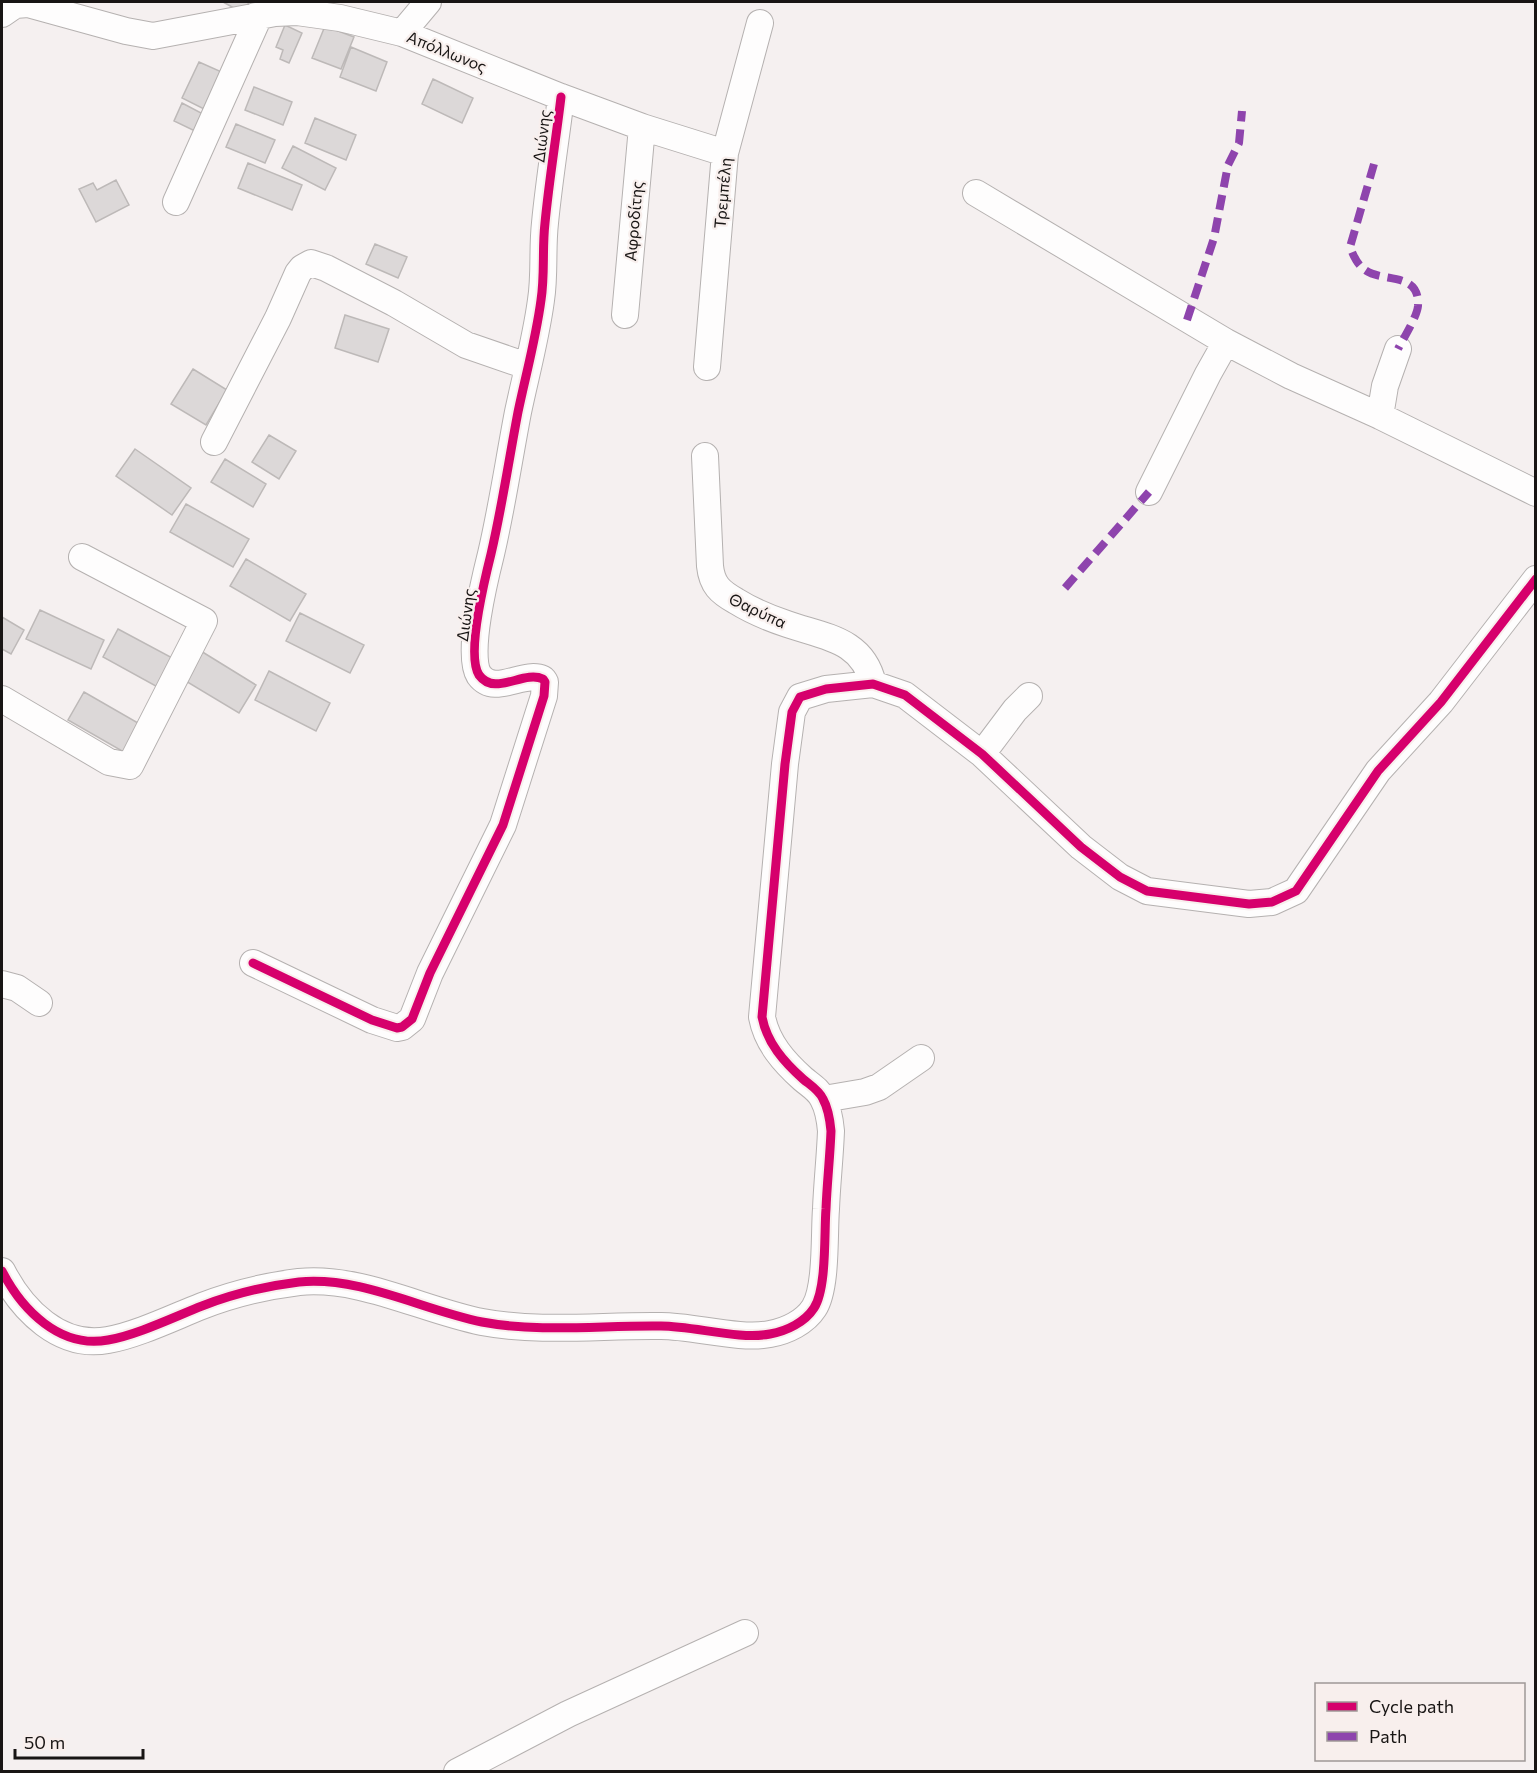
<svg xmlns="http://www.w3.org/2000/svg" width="1537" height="1773" font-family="Commissioner,sans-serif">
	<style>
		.building { fill: #dcd8d8; stroke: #bdb9b8; stroke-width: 1.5 }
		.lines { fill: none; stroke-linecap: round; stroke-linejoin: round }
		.minor-casing { stroke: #b5b1b0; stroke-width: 28 }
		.minor { stroke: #fefdfd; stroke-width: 26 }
		.quiet { stroke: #8e44ad; stroke-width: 8; stroke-dasharray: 15 8; stroke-linecap: butt }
		.cycleway-casing { stroke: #f8efed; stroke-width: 13 }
		.cycleway { stroke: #d6006c; stroke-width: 9 }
		.labels { text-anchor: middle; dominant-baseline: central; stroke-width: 4.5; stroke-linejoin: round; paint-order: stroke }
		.street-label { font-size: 16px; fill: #181514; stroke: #f8efed }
	</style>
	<rect width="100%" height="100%" fill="#f5f0f0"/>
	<path class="building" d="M223 2H249L243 13Z
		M285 25 302 33 289 63 280 59 283 50 276 47Z
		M325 26 354 37 341 69 312 58Z
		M351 47 387 62 376 91 340 77Z
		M199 62 224 73 206 110 182 98Z
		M433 79 473 98 462 123 422 104Z
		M254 87 292 102 283 125 245 110Z
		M182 103 205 115 197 132 174 121Z
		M315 118 356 135 346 160 305 143Z
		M236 124 275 140 265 163 226 147Z
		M293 146 336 168 325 190 282 168Z
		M248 163 302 185 292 210 238 188Z
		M116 180 129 205 96 222 79 189 93 183 97 190Z
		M375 244 407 257 398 278 366 264Z
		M345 315 389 329 378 362 335 348Z
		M193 369 227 390 206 425 171 404Z
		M269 435 296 451 279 479 252 462Z
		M135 449 191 488 172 515 116 476Z
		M225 459 266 484 253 507 211 482Z
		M186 504 249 539 233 567 170 532Z
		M246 559 306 594 290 621 230 586Z
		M40 610 104 640 91 669 26 639Z
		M300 613 364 645 350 673 286 641Z
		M2 617 24 630 11 654 2 649Z
		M118 629 178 661 163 690 103 657Z
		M196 648 256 685 239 713 179 677Z
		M269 671 330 703 316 731 255 700Z
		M84 692 145 727 129 755 68 720Z"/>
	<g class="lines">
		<g class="minor-casing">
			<path id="minor" d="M2 14 15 5 28 4 126 31 153 36 275 13 297 12 340 18 402 33 561 97 642 127 725 153
				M402 33 428 2
				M976 193 1226 342 1291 376 1380 416 1536 493
				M176 202 256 23 255 16
				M625 315 642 127
				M707 367 725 153 760 23
				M1380 416 1385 386 1398 349
				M214 442 278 318 298 273 302 268 311 263 326 268 394 303 466 345 527 366
				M705 456 710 566C712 585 720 592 736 601 752 611 769 618 787 624 824 637 863 639 873 684
				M1149 492 1208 374 1226 342
				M2 699 109 762 130 766 204 621 82 557
				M982 754 1015 710 1029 696
				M253 963 372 1020 397 1028 402 1027 412 1019 430 973 503 825 544 696 545 682 543 679C523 670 495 697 479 675 466 655 485 578 491 554 502 507 509 459 518 412 526 374 536 338 541 300 545 275 542 249 545 223 549 181 556 139 561 97
				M2 984 17 988 39 1003
				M824 1099 865 1092 879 1087 921 1058
				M2 1271C22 1310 60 1349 108 1340 137 1335 174 1317 202 1306 233 1294 266 1286 299 1282 361 1276 422 1310 482 1322 541 1333 602 1325 661 1326 694 1326 739 1340 770 1334 787 1331 805 1322 814 1308 827 1288 824 1233 826 1209 827 1183 830 1157 831 1131 830 1120 828 1108 823 1099 819 1090 810 1085 803 1079 784 1062 767 1043 762 1017L785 764 792 712 800 697 826 689 873 684 905 695 982 754 1081 847 1120 877 1147 891 1249 904 1272 902 1296 891 1378 771 1441 702 1536 579
				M457 1772 568 1714 745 1633"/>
		</g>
		<use href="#minor" class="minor"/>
		<path class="quiet" d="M1374 164 1350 247C1354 257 1357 264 1365 270 1383 283 1420 271 1418 306 1417 317 1403 339 1398 349
			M1187 320 1214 238 1228 165 1239 143 1242 111
			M1065 588 1149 492"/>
		<g class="cycleway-casing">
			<path id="cycleway" d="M253 963 372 1020 397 1028 402 1027 412 1019 430 973 503 825 544 696 545 682 543 679C523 670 495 697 479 675 466 655 485 578 491 554 502 507 509 459 518 412 526 374 536 338 541 300 545 275 542 249 545 223 549 181 556 139 561 97
				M2 1271C22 1310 60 1349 108 1340 137 1335 174 1317 202 1306 233 1294 266 1286 299 1282 361 1276 422 1310 482 1322 541 1333 602 1325 661 1326 694 1326 739 1340 770 1334 787 1331 805 1322 814 1308 827 1288 824 1233 826 1209 827 1183 830 1157 831 1131 830 1120 828 1108 823 1099 819 1090 810 1085 803 1079 784 1062 767 1043 762 1017L785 764 792 712 800 697 826 689 873 684 905 695 982 754 1081 847 1120 877 1147 891 1249 904 1272 902 1296 891 1378 771 1441 702 1536 579"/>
		</g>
		<use href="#cycleway" class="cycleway"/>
	</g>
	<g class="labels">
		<g class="street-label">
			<text transform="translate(447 51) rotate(22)">Απόλλωνος</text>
			<text transform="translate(541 136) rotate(-83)">Διώνης</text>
			<text transform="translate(722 193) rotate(-85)">Τρεμπέλη</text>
			<text transform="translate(633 221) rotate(-85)">Αφροδίτης</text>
			<text transform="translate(758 610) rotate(25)">Θαρύπα</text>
			<text transform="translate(465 615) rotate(-82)">Διώνης</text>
		</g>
	</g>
	<rect width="1537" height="1773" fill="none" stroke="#181514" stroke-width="6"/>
	<rect x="1315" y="1683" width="210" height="78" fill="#f8efed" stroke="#9e9896" stroke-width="1.5"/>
	<rect x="1327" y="1702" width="30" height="9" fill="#d6006c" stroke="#9e9896" stroke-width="1.5"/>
	<text x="1369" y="1713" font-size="18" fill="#181514">Cycle path</text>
	<rect x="1327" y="1732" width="30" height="9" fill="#8e44ad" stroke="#9e9896" stroke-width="1.5"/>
	<text x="1369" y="1743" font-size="18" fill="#181514">Path</text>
	<path d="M15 1749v9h128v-9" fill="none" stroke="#181514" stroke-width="3"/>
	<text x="24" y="1749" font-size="18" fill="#181514" stroke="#f8efed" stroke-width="4.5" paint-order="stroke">50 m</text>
</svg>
